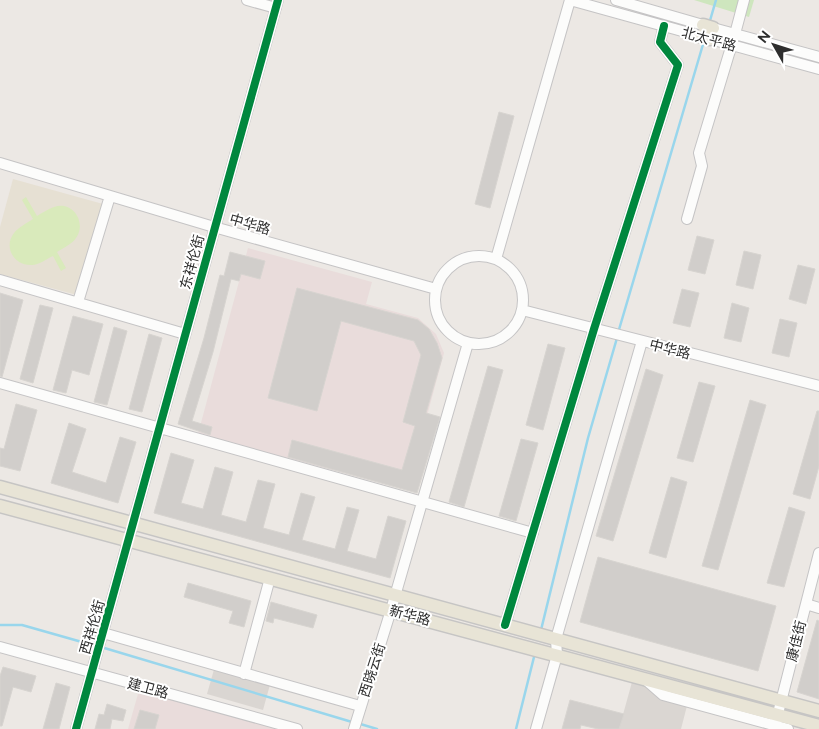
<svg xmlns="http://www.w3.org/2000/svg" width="819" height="729" font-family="Raleway,'Noto Sans SC',sans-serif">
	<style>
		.education { fill: #e6e0d3 }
		.medical { fill: #e9dcdb }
		.green { fill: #cee6be }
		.pitch { fill: #d9eabb }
		.plaza { fill: #dad6d2 }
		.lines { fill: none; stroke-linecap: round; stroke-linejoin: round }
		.stream { stroke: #99d6ec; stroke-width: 2.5 }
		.building { fill: #d1cecb; stroke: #d7d4d0 }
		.minor-casing { stroke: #c5c4c5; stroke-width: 12 }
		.major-casing { stroke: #c6c5c4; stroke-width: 15 }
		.minor { stroke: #fcfcfb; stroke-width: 10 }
		.major { stroke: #e8e4d6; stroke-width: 12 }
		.cycleway-casing { stroke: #fff; stroke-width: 11 }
		.cycleway { stroke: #00873e; stroke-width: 8 }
		.labels { text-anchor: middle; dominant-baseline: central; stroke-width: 4; stroke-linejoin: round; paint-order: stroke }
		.street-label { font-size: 14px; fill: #2e2e2e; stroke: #fff }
	</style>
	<rect width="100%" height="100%" fill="#ece8e4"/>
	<path class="education" d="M13 179 103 204 77 295 0 274V227Z"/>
	<path class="medical" d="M248 248 372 282 366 304 418 318 436 334 444 353 407 490 198 434Z
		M140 687 294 729H128Z"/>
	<path class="green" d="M694 0H754L749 17Z"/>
	<path class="pitch" d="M26 197 37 216C42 213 48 209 54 207 73 200 87 223 76 238 72 244 63 248 57 252L66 268 61 271 53 256C46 259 39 265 32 265 14 266 3 247 14 233 19 227 27 223 33 219L22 200Z"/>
	<path class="plaza" d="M215 666 271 681 263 710 207 694Z
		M632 682 689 698 681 729H619Z"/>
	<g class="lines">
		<path class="stream" d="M709 24 716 0
			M618 333 704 41
			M0 625H22L96 646
			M541 630 588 438 617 338
			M101 647 352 722
			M357 723 377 729
			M516 729 535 653"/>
	</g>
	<path class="building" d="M499 112 514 116 490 208 475 204Z
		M697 236 714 240 705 274 688 270Z
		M744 251 761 255 753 289 736 285Z
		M230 252 265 261 260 279 241 274 239 281 231 279 213 352 192 421 212 427 210 435 178 424 204 338 220 275 224 276Z
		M798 265 815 269 806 304 789 299Z
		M297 288 418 320 429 329 437 343 442 358 426 413 440 417 417 493 288 457 292 440 402 470 415 426 403 422 421 355 414 341 341 321 317 411 268 398Z
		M682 289 699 293 690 327 673 323Z
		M0 293 23 300 2 377 0 376Z
		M732 303 749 308 741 342 724 338Z
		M40 305 53 308 33 383 20 379Z
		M73 316 103 324 89 375 72 370 66 393 53 390Z
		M780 319 797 323 789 357 772 353Z
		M114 327 127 331 107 405 94 402Z
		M149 334 162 338 142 412 129 409Z
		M548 344 565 348 543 430 526 425Z
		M488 366 503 370 464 507 449 502Z
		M646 369 663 375 613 541 596 536Z
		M699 382 715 386 693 462 677 458Z
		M750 400 766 405 718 570 702 566Z
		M16 404 37 410 20 471 0 466V448L4 449Z
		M817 411H819V466L810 499 793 494Z
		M69 423 86 429 72 472 106 483 120 437 136 442 118 503 51 483Z
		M521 439 538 443 516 521 499 516Z
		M171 453 194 460 181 503 203 509 215 467 233 472 221 515 246 522 258 480 275 484 263 528 289 535 301 493 315 497 302 540 335 549 347 507 359 510 347 551 376 559 388 516 406 521 390 578 154 513Z
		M671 477 687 482 666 558 649 553Z
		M789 507 805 512 784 587 767 583Z
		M598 557 776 606 758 671 580 622Z
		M188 583 251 601 244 627 229 623 233 611 184 597Z
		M271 602 317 615 313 628 274 618 273 623 266 621Z
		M817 620 819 621V699L797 692Z
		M3 667 36 676 31 692 13 687 2 726H0V676Z
		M56 683 70 687 59 729H43Z
		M570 700 624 714 619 729H598L581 725 580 729H562Z
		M107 704 126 710 123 721 112 719 110 729H95L99 714 104 715Z
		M140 710 159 715 155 729H134Z"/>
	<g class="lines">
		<g class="minor-casing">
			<path id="minor" d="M247 0 276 8
				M570 0 700 36
				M616 0 703 25
				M713 28 819 57
				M710 39 819 69
				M0 163 214 227 436 289
				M687 219 702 166 699 153 735 34 744 0
				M435 300a44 44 0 1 1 88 0a44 44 0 1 1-88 0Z
				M496 259 570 0
				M0 280 185 334
				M78 302 110 196
				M522 310 819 386
				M0 383 533 533
				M806 604 819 608
				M505 625 594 329 678 65 660 42 664 26
				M103 633 360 706
				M0 647 297 729
				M244 674 270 578
				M647 681 663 695 788 729
				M76 729 278 0
				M354 729 391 610 468 343
				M536 729 557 655 556 639 642 341
				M774 729 819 553"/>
		</g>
		<g class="major-casing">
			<path id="major" d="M703 25 713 28
				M700 36 710 39
				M0 487 819 711
				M0 506 819 726"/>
		</g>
		<use href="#minor" class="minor"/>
		<use href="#major" class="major"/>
		<g class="cycleway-casing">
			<path id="cycleway" d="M505 625 594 329 678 65 660 42 664 26
				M76 729 278 0"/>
		</g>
		<use href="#cycleway" class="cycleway"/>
	</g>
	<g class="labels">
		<g class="street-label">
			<text transform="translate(709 39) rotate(15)">北太平路</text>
			<text transform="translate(250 224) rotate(16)">中华路</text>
			<text transform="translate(192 262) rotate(-75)">东祥伦街</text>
			<text transform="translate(670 349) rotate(14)">中华路</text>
			<text transform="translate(410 615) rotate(15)">新华路</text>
			<text transform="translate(92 627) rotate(-74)">西祥伦街</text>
			<text transform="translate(796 641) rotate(-76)">康佳街</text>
			<text transform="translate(372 670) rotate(-72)">西晓云街</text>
			<text transform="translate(148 688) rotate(15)">建卫路</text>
		</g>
	</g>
	<g transform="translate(774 45) rotate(309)" stroke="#ffffff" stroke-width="4" paint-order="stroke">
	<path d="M0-4L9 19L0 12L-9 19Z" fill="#2e2e2e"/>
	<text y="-8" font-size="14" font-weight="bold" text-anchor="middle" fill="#2e2e2e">N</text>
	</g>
</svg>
